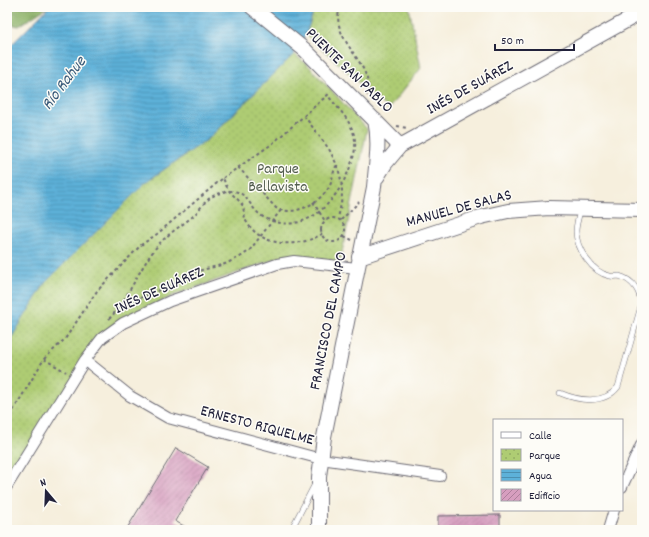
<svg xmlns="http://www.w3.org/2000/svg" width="649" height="537" font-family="Dekko,sans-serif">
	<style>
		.forest { fill: url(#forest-crowns); stroke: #566950 }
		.park { fill: url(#park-dots); stroke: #687757 }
		.water { fill: url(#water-rules); stroke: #406a8a }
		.building { fill: url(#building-hatch) }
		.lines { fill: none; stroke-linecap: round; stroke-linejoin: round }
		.lane-casing { stroke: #6c6a74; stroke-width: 6 }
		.street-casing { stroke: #6c6a74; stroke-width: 12 }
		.secondary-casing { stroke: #6c6a74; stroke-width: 16 }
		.path { stroke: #6c6a74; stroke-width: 2; stroke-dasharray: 3 3; stroke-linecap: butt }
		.lane { stroke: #fff; stroke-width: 5 }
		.street { stroke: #fff; stroke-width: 10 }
		.secondary { stroke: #fff; stroke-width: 14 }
		.labels { text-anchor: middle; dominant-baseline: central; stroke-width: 3; stroke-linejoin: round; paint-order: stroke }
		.street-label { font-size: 16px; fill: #22223b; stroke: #fdfcf7 }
		.park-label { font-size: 16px; fill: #535e4f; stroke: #fdfcf7 }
		.water-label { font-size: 17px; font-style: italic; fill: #3a5b7a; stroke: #fdfcf7 }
	</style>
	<defs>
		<pattern id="forest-crowns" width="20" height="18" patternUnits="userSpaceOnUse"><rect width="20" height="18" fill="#8ab065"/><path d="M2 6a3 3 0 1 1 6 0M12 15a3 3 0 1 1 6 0" fill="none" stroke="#708f54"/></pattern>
		<pattern id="park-dots" width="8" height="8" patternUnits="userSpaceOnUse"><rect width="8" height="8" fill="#aecc73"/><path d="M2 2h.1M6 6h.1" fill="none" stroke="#95af64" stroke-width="1.8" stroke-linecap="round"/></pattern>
		<pattern id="water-rules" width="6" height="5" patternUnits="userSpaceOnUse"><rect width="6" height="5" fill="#5db1d9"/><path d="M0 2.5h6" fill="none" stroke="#4c90b1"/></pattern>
		<pattern id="building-hatch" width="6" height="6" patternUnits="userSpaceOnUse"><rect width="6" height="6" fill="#d79ebf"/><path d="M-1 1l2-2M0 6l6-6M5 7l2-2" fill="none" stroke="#ae809c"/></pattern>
	</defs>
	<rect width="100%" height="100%" fill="#fdfcf7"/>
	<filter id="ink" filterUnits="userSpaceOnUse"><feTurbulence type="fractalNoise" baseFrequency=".025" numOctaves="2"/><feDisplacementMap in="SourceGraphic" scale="8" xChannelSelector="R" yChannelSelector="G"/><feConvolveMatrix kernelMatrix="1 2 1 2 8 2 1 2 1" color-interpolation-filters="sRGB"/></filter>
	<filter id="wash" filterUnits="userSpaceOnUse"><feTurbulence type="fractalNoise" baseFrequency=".012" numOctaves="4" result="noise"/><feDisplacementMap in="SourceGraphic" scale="16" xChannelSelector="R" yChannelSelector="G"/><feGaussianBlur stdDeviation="0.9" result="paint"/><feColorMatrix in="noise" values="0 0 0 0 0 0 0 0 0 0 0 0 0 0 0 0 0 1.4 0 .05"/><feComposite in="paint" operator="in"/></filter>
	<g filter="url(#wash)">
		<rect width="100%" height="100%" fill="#f6efdd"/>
		<path class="forest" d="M7 7H48L19 26 7 24Z"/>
		<path class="park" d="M317 7H409L421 68 388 109 306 34 313 13Z
			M294 54 308 65 367 129 340 262 290 256 278 258 172 296 100 337 7 481V345L45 283 146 182 208 139Z"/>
		<path class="water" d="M49 7H317L313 13 306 34 294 54 208 139 146 182 45 283 7 345V49Z"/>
		<g id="blocks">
			<path class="building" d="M176 448 208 467 175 521 191 530H126Z
				M500 515V530H438V516Z"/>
		</g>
	</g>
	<g filter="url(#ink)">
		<use href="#blocks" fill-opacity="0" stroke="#6c6a74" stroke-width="1"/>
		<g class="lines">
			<g class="lane-casing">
				<path id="lane" d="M560 393C579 401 604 405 618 387L641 306C641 293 634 280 619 276 616 276 613 277 610 276 592 273 576 248 576 231 576 224 579 217 580 210
					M291 530 315 484"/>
			</g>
			<g class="street-casing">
				<path id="street" d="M85 360 130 396 168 418 321 459 440 476
					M7 486 85 360 102 338 123 323 170 301 277 264 294 261 357 268
					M622 487 642 443
					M608 530 614 510"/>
			</g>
			<g class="secondary-casing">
				<path id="secondary" d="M252 7 305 50 400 146
					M377 177 385 164 400 146 642 12
					M359 257 481 217 508 211 549 208 642 210
					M319 530V477L324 437 374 187C376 164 380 142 375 120"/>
			</g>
			<path class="path" d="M340 7C330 37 365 57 368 84 369 88 368 92 367 96
				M7 20 13 7
				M397 126 407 128
				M337 165C344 187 343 196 338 218
				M238 167 276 208C294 217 317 204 328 189 333 182 332 172 337 165L329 149 305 117
				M223 178 272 144 331 92
				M313 202 325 221
				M321 230a12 12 0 1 1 24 0a12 12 0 1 1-24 0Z
				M341 220 359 202
				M344 236 352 240
				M121 312 135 300 181 281 198 271 225 264 240 257 249 251 281 210
				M109 319C130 297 139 267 159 244 169 233 181 226 192 217 200 210 204 201 213 196 221 192 232 189 240 193 249 198 253 212 265 218 310 240 345 192 354 154 360 129 342 113 328 96
				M44 359 66 372
				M7 421 44 359 65 339 97 291 141 245 157 234 223 178C225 183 227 188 230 192 234 196 240 201 243 206 244 211 244 216 246 221 261 248 299 248 322 234"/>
			<use href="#lane" class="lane"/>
			<use href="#street" class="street"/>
			<use href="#secondary" class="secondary"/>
		</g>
	</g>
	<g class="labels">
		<g class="street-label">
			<text transform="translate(349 71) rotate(44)">PUENTE SAN PABLO</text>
			<text transform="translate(470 88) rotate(-29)">INÉS DE SUÁREZ</text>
			<text transform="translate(459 209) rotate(-15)">MANUEL DE SALAS</text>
			<text transform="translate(159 291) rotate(-24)">INÉS DE SUÁREZ</text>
			<text transform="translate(329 321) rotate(-79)">FRANCISCO DEL CAMPO</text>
			<text transform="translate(257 426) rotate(15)">ERNESTO RIQUELME</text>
		</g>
		<g class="park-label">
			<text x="278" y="169">Parque<tspan x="278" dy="18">Bellavista</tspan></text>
		</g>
		<g class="water-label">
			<text transform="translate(65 84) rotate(-53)">Río Rahue</text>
		</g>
	</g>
	<rect width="649" height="537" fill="none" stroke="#fdfcf7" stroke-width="24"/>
	<rect x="493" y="419" width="130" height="92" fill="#fdfcf7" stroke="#a5a5ac"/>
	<rect x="501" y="432" width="20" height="6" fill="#ffffff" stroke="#a5a5ac"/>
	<text x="529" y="439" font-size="12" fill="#22223b">Calle</text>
	<rect x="501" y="449" width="20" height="12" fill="url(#park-dots)" stroke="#a5a5ac"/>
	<text x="529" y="459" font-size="12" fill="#22223b">Parque</text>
	<rect x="501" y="469" width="20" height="12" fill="url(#water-rules)" stroke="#a5a5ac"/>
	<text x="529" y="479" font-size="12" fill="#22223b">Agua</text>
	<rect x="501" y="489" width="20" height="12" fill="url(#building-hatch)" stroke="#a5a5ac"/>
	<text x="529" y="499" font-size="12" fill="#22223b">Edificio</text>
	<g transform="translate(46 491) rotate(341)" stroke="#fdfcf7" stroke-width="3" paint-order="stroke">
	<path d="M0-3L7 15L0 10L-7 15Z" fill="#22223b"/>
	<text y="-6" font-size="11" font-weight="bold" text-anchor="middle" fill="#22223b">N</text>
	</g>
	<path d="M495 44v6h79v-6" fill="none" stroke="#22223b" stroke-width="2"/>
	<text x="501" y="44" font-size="12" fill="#22223b" stroke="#fdfcf7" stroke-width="3" paint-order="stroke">50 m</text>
</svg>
